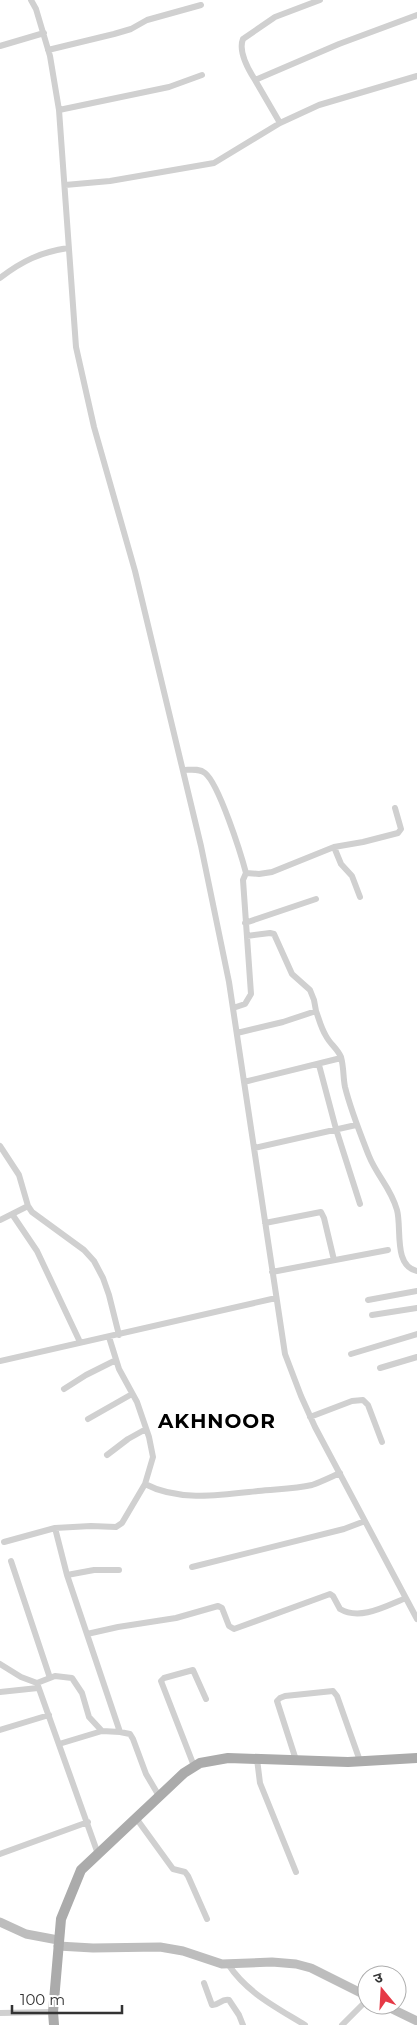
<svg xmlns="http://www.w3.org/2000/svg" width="417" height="2025" font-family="Montserrat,'Noto Sans Devanagari',sans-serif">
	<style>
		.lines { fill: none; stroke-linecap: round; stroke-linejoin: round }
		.street { stroke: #d0d0d0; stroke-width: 6 }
		.secondary { stroke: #bdbdbd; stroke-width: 9 }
		.primary { stroke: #ababab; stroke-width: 10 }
		.labels { text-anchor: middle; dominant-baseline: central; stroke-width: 5; stroke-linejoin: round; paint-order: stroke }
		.district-label { font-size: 20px; font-weight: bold; letter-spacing: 1px; fill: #000; stroke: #fff }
	</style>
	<rect width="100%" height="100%" fill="#fff"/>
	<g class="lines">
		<path class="street" d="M31 0 36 9 50 56 59 110 76 347 94 427 135 571 201 846 229 982 285 1354 301 1396 315 1427 417 1619
			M0 46 44 33
			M48 50 114 34 131 29 147 20 201 5
			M255 80C248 69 238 51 243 39L275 17 320 0
			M59 110 169 87 202 75
			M280 123 255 80 339 44 417 15
			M65 185 110 181 214 163 280 123 319 105 417 76
			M0 278C22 261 41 252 68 248
			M183 770C190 770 199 768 205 773 219 784 241 854 246 873
			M334 847 341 864 352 876 360 897
			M245 923 316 899
			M247 936 270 933 274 934 292 974 310 990 314 1000 316 1011
			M233 1008 245 1004 251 994 243 880 246 873 259 874 272 872 334 847 363 842 398 833 401 829 395 808
			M237 1033 283 1022 316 1011C319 1019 321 1028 326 1036 330 1044 337 1048 341 1057 344 1068 343 1078 345 1087 351 1111 360 1133 369 1156 377 1176 391 1188 397 1210 402 1228 393 1266 417 1271
			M319 1065 336 1129 360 1204
			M244 1082 341 1058
			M0 1146 19 1175 28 1206
			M254 1148 356 1125
			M12 1214 37 1251 80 1342
			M0 1220 28 1206 32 1212 84 1250 94 1261 103 1278 109 1295 119 1335
			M265 1223 321 1212 324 1218 334 1260
			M272 1272 388 1250
			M368 1300 417 1291
			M372 1315 417 1308
			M351 1354 417 1334
			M0 1361 276 1298
			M380 1368 417 1357
			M64 1389 86 1375 116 1360
			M310 1417 352 1401 363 1400 368 1405 382 1442
			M88 1419 132 1394
			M107 1455 128 1439 146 1429
			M145 1484C179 1502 222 1495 258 1491 276 1489 294 1489 312 1485 321 1482 331 1477 340 1473
			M55 1528 67 1575 120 1732 130 1734 133 1739 146 1774 159 1796
			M4 1542 55 1528 91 1526 116 1527 122 1523 145 1484 153 1457 149 1437 137 1402 119 1369 109 1337
			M11 1561 50 1678
			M192 1567 344 1529 365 1521
			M67 1575 94 1570H119
			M87 1634 118 1627 176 1618 218 1606 222 1608 229 1626 234 1629 330 1594 333 1596 340 1609C360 1621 386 1606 406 1598
			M0 1664 21 1677 37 1683
			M0 1692 38 1688
			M0 1730 49 1715
			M59 1744 102 1731 120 1732
			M257 1759 260 1783 296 1872
			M296 1760 277 1701 280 1698 285 1696 333 1691 337 1696 360 1761
			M194 1766 161 1681 164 1678 193 1670 206 1699
			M136 1818 173 1869 185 1872 188 1876 207 1919
			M0 1854 88 1822
			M98 1854 37 1683 55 1676 72 1678 82 1693 89 1717 102 1731
			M228 1964C247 1993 276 2007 305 2025
			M204 1983 212 2005C218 2006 222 1998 229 2000L239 2015 243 2025
			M0 2013 53 2012
			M342 2025 367 2000"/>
		<path class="secondary" d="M0 1922 26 1934 58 1940
			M58 1946 93 1948 160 1947 183 1951 222 1964 272 1962 296 1964 311 1968 367 1996
			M384 2005 417 2021"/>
		<path class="primary" d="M54 2025 53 2012 61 1919 81 1870 184 1773 200 1763 228 1758 348 1762 417 1758"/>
	</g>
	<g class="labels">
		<g class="district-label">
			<text x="217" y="1421">AKHNOOR</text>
		</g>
	</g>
	<g transform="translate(382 1990) rotate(342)"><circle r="24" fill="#ffffff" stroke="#adadad"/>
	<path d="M0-4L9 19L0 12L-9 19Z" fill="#e63946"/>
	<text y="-8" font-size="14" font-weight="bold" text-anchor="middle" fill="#333333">उ</text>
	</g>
	<path d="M12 2005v8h110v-8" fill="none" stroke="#333333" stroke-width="2.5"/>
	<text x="20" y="2005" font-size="15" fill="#333333" stroke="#ffffff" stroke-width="4" paint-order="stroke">100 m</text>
</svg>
